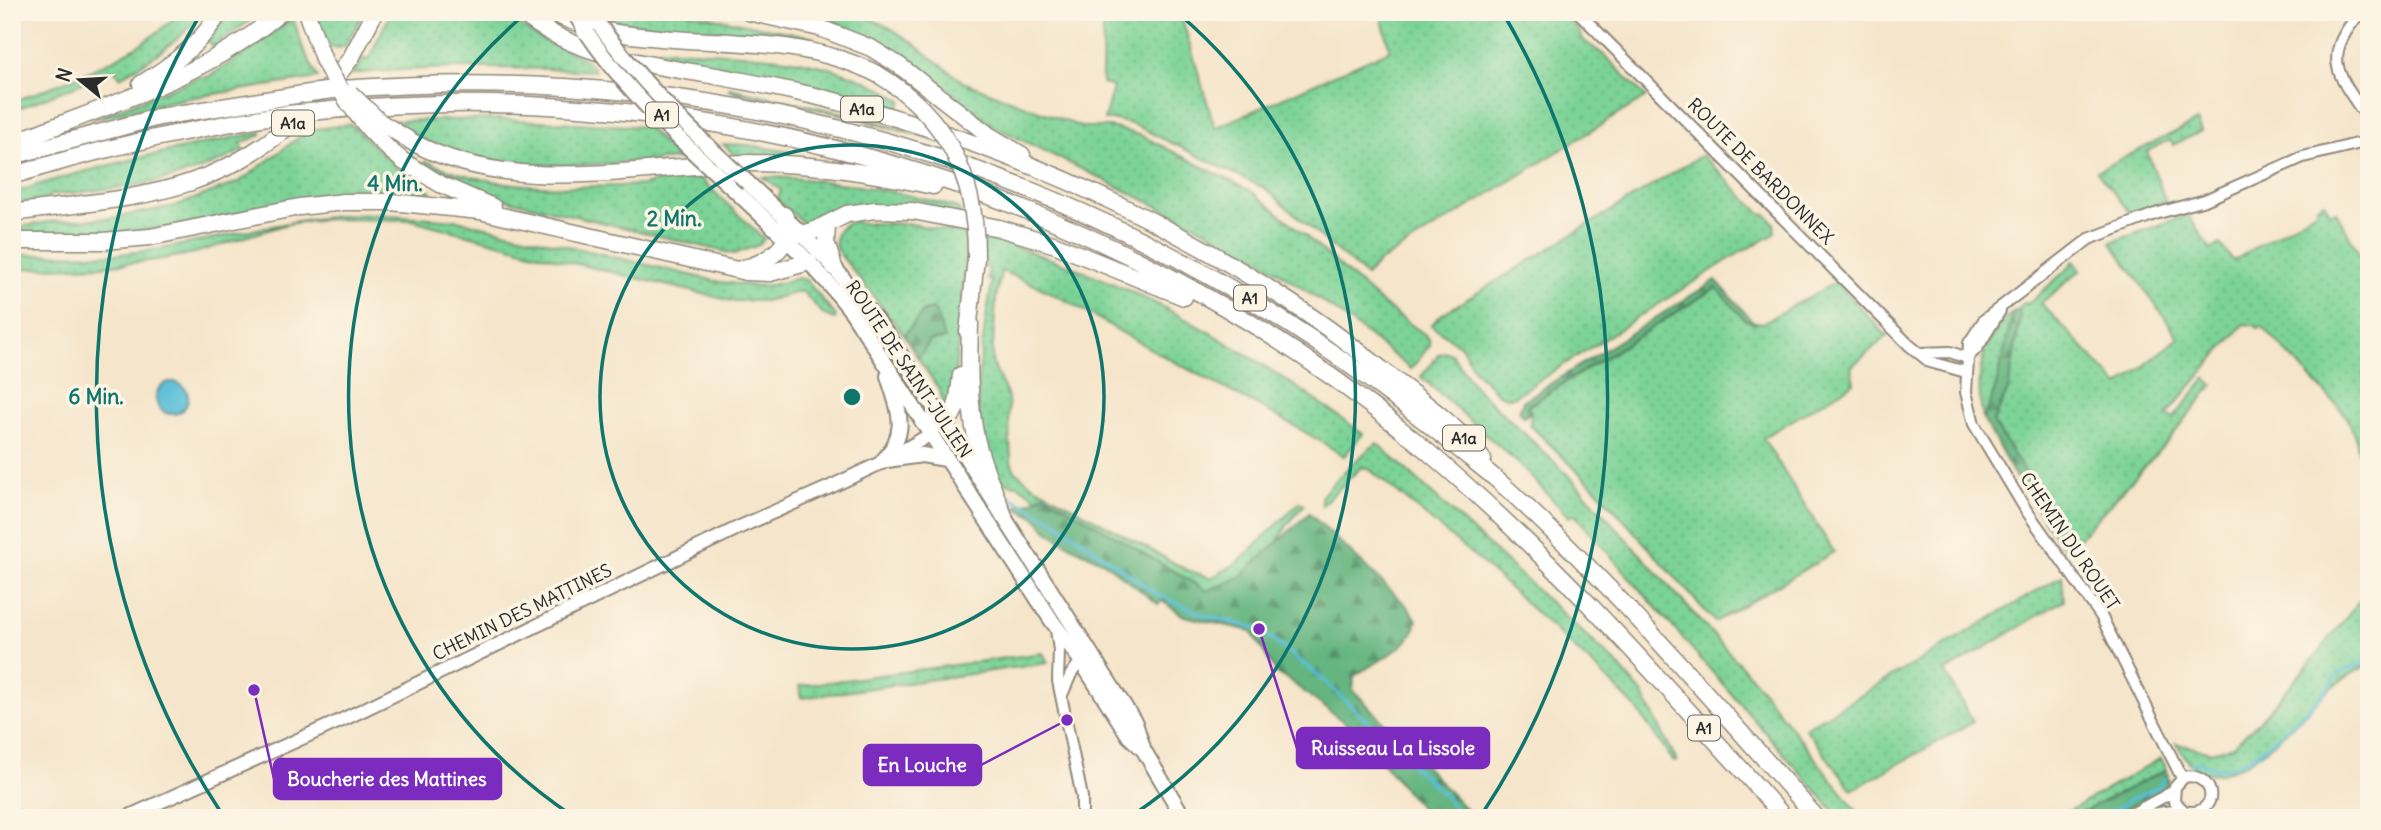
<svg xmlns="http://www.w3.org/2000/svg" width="2381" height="830" font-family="Delius,sans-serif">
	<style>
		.grass { fill: url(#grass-dots); stroke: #547f61; stroke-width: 2 }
		.forest { fill: url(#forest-firs); stroke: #487056; stroke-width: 2 }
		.water { fill: #59bed7; stroke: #427481; stroke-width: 2 }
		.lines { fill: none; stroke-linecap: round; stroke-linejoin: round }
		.stream { stroke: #59bed7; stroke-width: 3.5 }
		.tertiary-casing { stroke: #90887a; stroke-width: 14 }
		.secondary-casing { stroke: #90887a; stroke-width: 16 }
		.primary-casing { stroke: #90887a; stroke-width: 18 }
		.motorway-casing { stroke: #90887a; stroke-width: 19 }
		.tertiary { stroke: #fff; stroke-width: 10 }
		.secondary { stroke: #fff; stroke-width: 12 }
		.primary { stroke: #fff; stroke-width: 14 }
		.motorway { stroke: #fff; stroke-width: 16 }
		.primary-bridge-casing { stroke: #90887a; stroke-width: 18; stroke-linecap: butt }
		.motorway-bridge-casing { stroke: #90887a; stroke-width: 19; stroke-linecap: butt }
		.primary-bridge { stroke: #fff; stroke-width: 14 }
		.motorway-bridge { stroke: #fff; stroke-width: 16 }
		.ring { fill: none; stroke: #0f766e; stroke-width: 3.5 }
		.labels { text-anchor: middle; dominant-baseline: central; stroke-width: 7; stroke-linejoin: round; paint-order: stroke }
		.shield { fill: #fcf5e5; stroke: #6a6863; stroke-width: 2 }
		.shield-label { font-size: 16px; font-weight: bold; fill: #2b2b2b }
		.street-label { font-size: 18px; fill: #2b2b2b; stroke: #fcf5e5 }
		.centre { fill: #0f766e; stroke: #fcf5e5; stroke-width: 3.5 }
		.ring-label { font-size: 21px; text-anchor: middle; font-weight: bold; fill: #0f766e; stroke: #fcf5e5; stroke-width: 7; stroke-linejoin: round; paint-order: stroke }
		.leader { fill: none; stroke: #7b2cbf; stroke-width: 2.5 }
		.callout-dot { fill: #7b2cbf; stroke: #fcf5e5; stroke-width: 2.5 }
		.callout { fill: #7b2cbf; stroke: #7b2cbf; stroke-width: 2.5 }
		.callout-label { font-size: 19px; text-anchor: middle; font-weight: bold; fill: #fff }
	</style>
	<defs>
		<pattern id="grass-dots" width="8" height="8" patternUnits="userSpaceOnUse" patternTransform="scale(1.75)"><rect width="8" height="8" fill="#7cd397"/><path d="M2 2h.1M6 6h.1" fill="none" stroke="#6bb582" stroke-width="1.8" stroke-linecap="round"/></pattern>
		<pattern id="forest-firs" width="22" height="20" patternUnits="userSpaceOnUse" patternTransform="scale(1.75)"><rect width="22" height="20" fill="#65b580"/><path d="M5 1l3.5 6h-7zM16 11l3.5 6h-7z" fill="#539369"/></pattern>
	</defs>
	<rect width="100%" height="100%" fill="#fcf5e5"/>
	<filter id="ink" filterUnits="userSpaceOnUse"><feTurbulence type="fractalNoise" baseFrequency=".0143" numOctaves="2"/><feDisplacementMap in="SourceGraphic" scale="14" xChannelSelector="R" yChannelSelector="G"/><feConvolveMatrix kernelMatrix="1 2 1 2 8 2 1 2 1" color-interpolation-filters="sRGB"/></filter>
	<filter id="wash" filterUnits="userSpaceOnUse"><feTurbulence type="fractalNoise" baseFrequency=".00686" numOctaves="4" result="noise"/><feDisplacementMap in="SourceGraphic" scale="28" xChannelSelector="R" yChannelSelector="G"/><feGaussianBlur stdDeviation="1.57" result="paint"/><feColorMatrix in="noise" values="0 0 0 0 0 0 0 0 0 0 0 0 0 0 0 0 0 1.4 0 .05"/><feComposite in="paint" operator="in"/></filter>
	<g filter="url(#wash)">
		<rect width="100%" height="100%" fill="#f5e5ca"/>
		<path class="grass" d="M180 12H202C181 41 151 59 120 77L115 70 12 111V102C67 81 139 56 180 12Z
			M229 12H262L213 47 209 41Z
			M315 12H364L345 47 330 48Z
			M391 12H506C518 23 529 33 543 40 563 52 582 51 595 71 514 67 433 66 352 74L364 58 368 60Z
			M617 12H684L813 37 805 40 765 36 763 34 659 27 610 20 612 16Z
			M798 12H863V15L890 28 912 42 963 82 1081 127H1111L1142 136 1251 191 1291 223 1381 303 1424 334 1429 339 1430 345 1411 369 1343 316 1255 256 1190 222 993 126 922 69 876 40 836 22Z
			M1103 12H1180L1215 128 1390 50 1380 12H1560L1578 30 1583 40 1604 55 1646 97 1378 263 1366 276 1266 189 1135 125 1116 120H1104L1113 87 1102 83Z
			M293 18 303 48 318 78 188 98 90 120 200 77H208L258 45Z
			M660 49C742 55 831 52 902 101L899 107 761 72 657 55Z
			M729 88 854 115 938 140 940 143 854 117 730 91Z
			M501 119 647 127 679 159C608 164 534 172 464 155 437 149 414 134 390 121Z
			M2197 121 2202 131 2173 145 2170 140 2147 151 2166 202 2130 213 2097 171Z
			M351 124 407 177 431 192 428 196 394 193 320 195 197 224 108 234H12V228L48 222 111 218 175 206 239 182 309 130Z
			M261 132V135L241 143 243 150C180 185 121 188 52 195L42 200 12 204V193C94 166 177 149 261 132Z
			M723 144 749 145 790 152 788 157H737Z
			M1702 155 1762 215 1766 214 1774 223 1775 232 1773 235 1739 253 1513 397H1506L1497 393 1474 370 1461 346 1431 325 1441 315Z
			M426 161C495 192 569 188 643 185L659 181 700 178 764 239 759 245 734 254 496 197 436 173 424 164Z
			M762 177C830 178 893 190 958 208L961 215 919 207 806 225 777 200 781 190Z
			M2324 202 2330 213 2336 211 2365 265 2369 264V506L2356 439 2346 415 2262 326 2259 329 2254 325 2244 324 2167 414 2173 419 2206 378 2213 385 2168 441 2067 551 2051 530 2057 524 1993 422 2008 390 2020 317 2018 310 2024 302 2028 304 2072 265 2071 263 2074 261 2081 270 2041 303 2119 386 2179 338 2111 242 2188 215 2211 250 2220 244 2233 261 2317 210 2316 207Z
			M374 214 457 220 720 282 755 286 772 285 798 278 806 280 836 316 835 319 824 315 802 291 765 301H732L569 262 412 220 327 219 287 224 195 253 157 260 103 266 12 269V255L120 254 161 249 297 221 335 216Z
			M856 221 859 223 912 224 968 235 953 396 945 410 940 391 918 358 930 341 924 311 904 335 836 249C833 234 840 223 856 221Z
			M984 238C1129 277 1243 346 1363 434L1344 456C1286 418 1222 388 1162 355 1108 326 1059 292 1001 271L996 298 992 362 1008 397 1011 462 1015 471 1031 484 1187 570 1211 578 1240 561 1300 502 1304 505 1288 524 1277 543 1259 561 1239 578 1207 591 1045 495 1039 499 1018 485 1005 483C999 475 989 466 986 457 968 401 984 337 992 281L987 279 989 268 982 266Z
			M1836 282 1887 336 1851 367 1854 383 1763 438 1834 552 1715 622 1597 490 1530 425 1531 412 1527 407 1717 287 1745 320 1762 323Z
			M2013 312C2005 347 2000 387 1983 419 1975 379 1980 339 2013 312Z
			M1447 352 1452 355 1475 387 1572 479 1754 680 1862 818H1840L1574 514 1569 517 1520 465 1421 377 1439 354Z
			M1377 443 1616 663 1642 693 1677 761 1674 762 1636 708 1596 668 1481 562 1369 469 1361 467 1322 505 1321 497C1337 477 1357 459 1377 443Z
			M2062 576 2064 600 1945 672 1973 722 1852 790 1805 728Z
			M2369 589V664C2354 672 2341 680 2328 691 2300 715 2239 793 2196 769 2188 764 2182 751 2176 743L2210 752 2233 746 2261 719 2310 663Z
			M1043 653 1048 663 802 698 799 686Z
			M2161 758 2167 769 2071 818H2057Z"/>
		<path class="forest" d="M1716 280 1754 323 1745 320 1716 287 1527 406 1531 412 1524 417 1519 411 1523 401Z
			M934 309 945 339 930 341 918 358 904 335 924 311Z
			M2018 310 2020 316 2008 390 1993 422 2058 525 2051 530 2015 476 1983 419C2000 386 2004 347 2013 312Z
			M1044 494 1207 591 1239 578 1309 513 1406 605 1417 620C1413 648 1375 662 1354 676L1353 690 1474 818H1429L1357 732 1286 678 1277 674 1251 631 1184 616 1162 601 1158 604 1104 562 1071 546 1050 533 1034 516 1015 508C1025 502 1036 502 1044 494Z
			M2167 769 2169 782 2163 792 2105 818H2071Z"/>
		<path class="water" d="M156 398a16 16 0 1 1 32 0a16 16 0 1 1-32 0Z"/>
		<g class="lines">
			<path class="stream" d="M1011 498 1052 519 1158 595 1204 615 1259 629 1324 680 1448 799 1462 818
				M2191 765 2198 762 2216 768H2229L2252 757 2278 737 2322 695 2338 674 2369 660
				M2093 818 2119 808 2126 802 2159 787 2164 778"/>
		</g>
	</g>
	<g filter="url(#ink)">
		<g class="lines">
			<g class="tertiary-casing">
				<path id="tertiary" d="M1578 12 1909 345 1930 362 1966 372
					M2361 12C2320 58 2338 76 2369 120
					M1920 353 1950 352 1967 358
					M1967 358 1978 347 2000 311
					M1056 630 1059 650 1058 681 1082 797V818
					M1062 695 1071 674 1081 661
					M2182 778 2101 616 2026 510 1974 424 1966 392 1969 343 1984 320 2089 239 2155 214 2205 200 2303 157 2369 141
					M2130 815 2174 791
					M2131 818C2147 815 2164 811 2180 811 2187 811 2194 814 2201 810 2221 798 2206 772 2184 777L2175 787 2174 801 2184 811"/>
			</g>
			<g class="secondary-casing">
				<path id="secondary" d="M125 818 342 720 742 526 830 487 887 460 931 434"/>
			</g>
			<g class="primary-casing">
				<path id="primary" d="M748 183 802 234 834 267 890 338 1135 723 1143 748
					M728 184C772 225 816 265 852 312L1052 621 1081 661 1129 736 1143 749 1184 818
					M887 460 922 455 946 459
					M882 462C910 431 899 412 888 376"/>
			</g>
			<g class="motorway-casing">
				<path id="motorway" d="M306 12 324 61
					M521 12C571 55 641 63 704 74 741 80 778 88 815 96 1024 147 1229 243 1395 380 1426 404 1460 428 1483 460
					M552 12C592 34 642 37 687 40 752 43 819 44 879 75
					M748 12 820 28 871 48 900 66 990 136 1022 155
					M141 84C172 65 201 44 220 12
					M327 89 351 58 375 12
					M341 89C756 58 1128 177 1449 441 1467 456 1486 470 1503 485 1616 587 1715 704 1817 818
					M320 111C714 73 1108 187 1414 440 1550 553 1666 686 1785 818
					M12 143C105 106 204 78 281 12
					M414 143C519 198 637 165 749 163 812 163 872 173 933 186
					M12 156 159 117 310 93
					M403 161 440 184 493 207
					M12 176C102 147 193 128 287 114
					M12 213C134 196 214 199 309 108
					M827 224 826 243 834 267
					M786 238 813 231 847 214 875 210 913 211 999 228 1056 245 1184 297
					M12 241H103L150 237 299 207 344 202H391L480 211 746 272 770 273 809 262
					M743 268C767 264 799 242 784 215
					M970 323C969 361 968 400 976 438 982 465 994 490 1004 516
					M968 332 976 258
					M923 421C958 433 958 400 961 375"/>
			</g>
			<use href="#tertiary" class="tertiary"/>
			<use href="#secondary" class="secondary"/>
			<use href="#primary" class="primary"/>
			<use href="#motorway" class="motorway"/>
			<g class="primary-bridge-casing">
				<path id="primary-bridge" d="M574 12C614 80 671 132 728 184
					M592 15C637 79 691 131 748 183"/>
			</g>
			<g class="motorway-bridge-casing">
				<path id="motorway-bridge" d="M585 31 588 20 592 15
					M324 61C345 101 367 133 403 161
					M879 75C948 117 977 179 976 258
					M310 93 341 89
					M350 93 380 122 414 143
					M287 114 320 111"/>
			</g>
			<use href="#primary-bridge" class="primary-bridge"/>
			<use href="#motorway-bridge" class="motorway-bridge"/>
		</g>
	</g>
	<g class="ring">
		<circle cx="852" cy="397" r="252"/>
		<path d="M574 817A504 504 0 0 1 525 14M1179 14A504 504 0 0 1 1130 817"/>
		<path d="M222 814A756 756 0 0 1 201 13M1503 13A756 756 0 0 1 1482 814"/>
	</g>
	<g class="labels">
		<g class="shield">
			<rect x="841" y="96.5" width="42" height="25" rx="5"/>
			<rect x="646" y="102.5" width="32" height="25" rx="5"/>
			<rect x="272" y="110.5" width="42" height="25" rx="5"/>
			<rect x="1234" y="285.5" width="32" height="25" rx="5"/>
			<rect x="1443" y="425.5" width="42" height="25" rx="5"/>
			<rect x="1688" y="715.5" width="32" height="25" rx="5"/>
		</g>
		<g class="shield-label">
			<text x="862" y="109">A1a</text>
			<text x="662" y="115">A1</text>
			<text x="293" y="123">A1a</text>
			<text x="1250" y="298">A1</text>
			<text x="1464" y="438">A1a</text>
			<text x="1704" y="728">A1</text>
		</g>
		<g class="street-label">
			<text transform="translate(1761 171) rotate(45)">ROUTE DE BARDONNEX</text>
			<text transform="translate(909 369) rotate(56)">ROUTE DE SAINT-JULIEN</text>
			<text transform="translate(2070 541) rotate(56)">CHEMIN DU ROUET</text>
			<text transform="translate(522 612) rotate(-26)">CHEMIN DES MATTINES</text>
		</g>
	</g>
	<circle cx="852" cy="397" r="10" class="centre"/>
	<g class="ring-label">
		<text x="395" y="191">4 Min.</text>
		<text x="674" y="226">2 Min.</text>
		<text x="96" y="404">6 Min.</text>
	</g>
	<path class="leader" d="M1259 629L1297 748M1067 720L981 765M254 690L274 779"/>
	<g class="callout-dot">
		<circle cx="1259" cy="629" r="7"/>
		<circle cx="1067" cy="720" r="7"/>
		<circle cx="254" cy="690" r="7"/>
	</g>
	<g class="callout">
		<rect x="1297" y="728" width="192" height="40" rx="7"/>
		<rect x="864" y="745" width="117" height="40" rx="7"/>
		<rect x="274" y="759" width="227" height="40" rx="7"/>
	</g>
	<g class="callout-label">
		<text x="1393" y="755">Ruisseau La Lissole</text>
		<text x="922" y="772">En Louche</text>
		<text x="387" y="786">Boucherie des Mattines</text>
	</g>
	<rect width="2381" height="830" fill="none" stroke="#fcf5e5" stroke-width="42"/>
	<g transform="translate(80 80) rotate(288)" stroke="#fcf5e5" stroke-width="5" paint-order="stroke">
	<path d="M0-5L12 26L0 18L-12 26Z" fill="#2b2b2b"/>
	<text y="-10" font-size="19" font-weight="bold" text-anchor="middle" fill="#2b2b2b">N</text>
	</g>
</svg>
